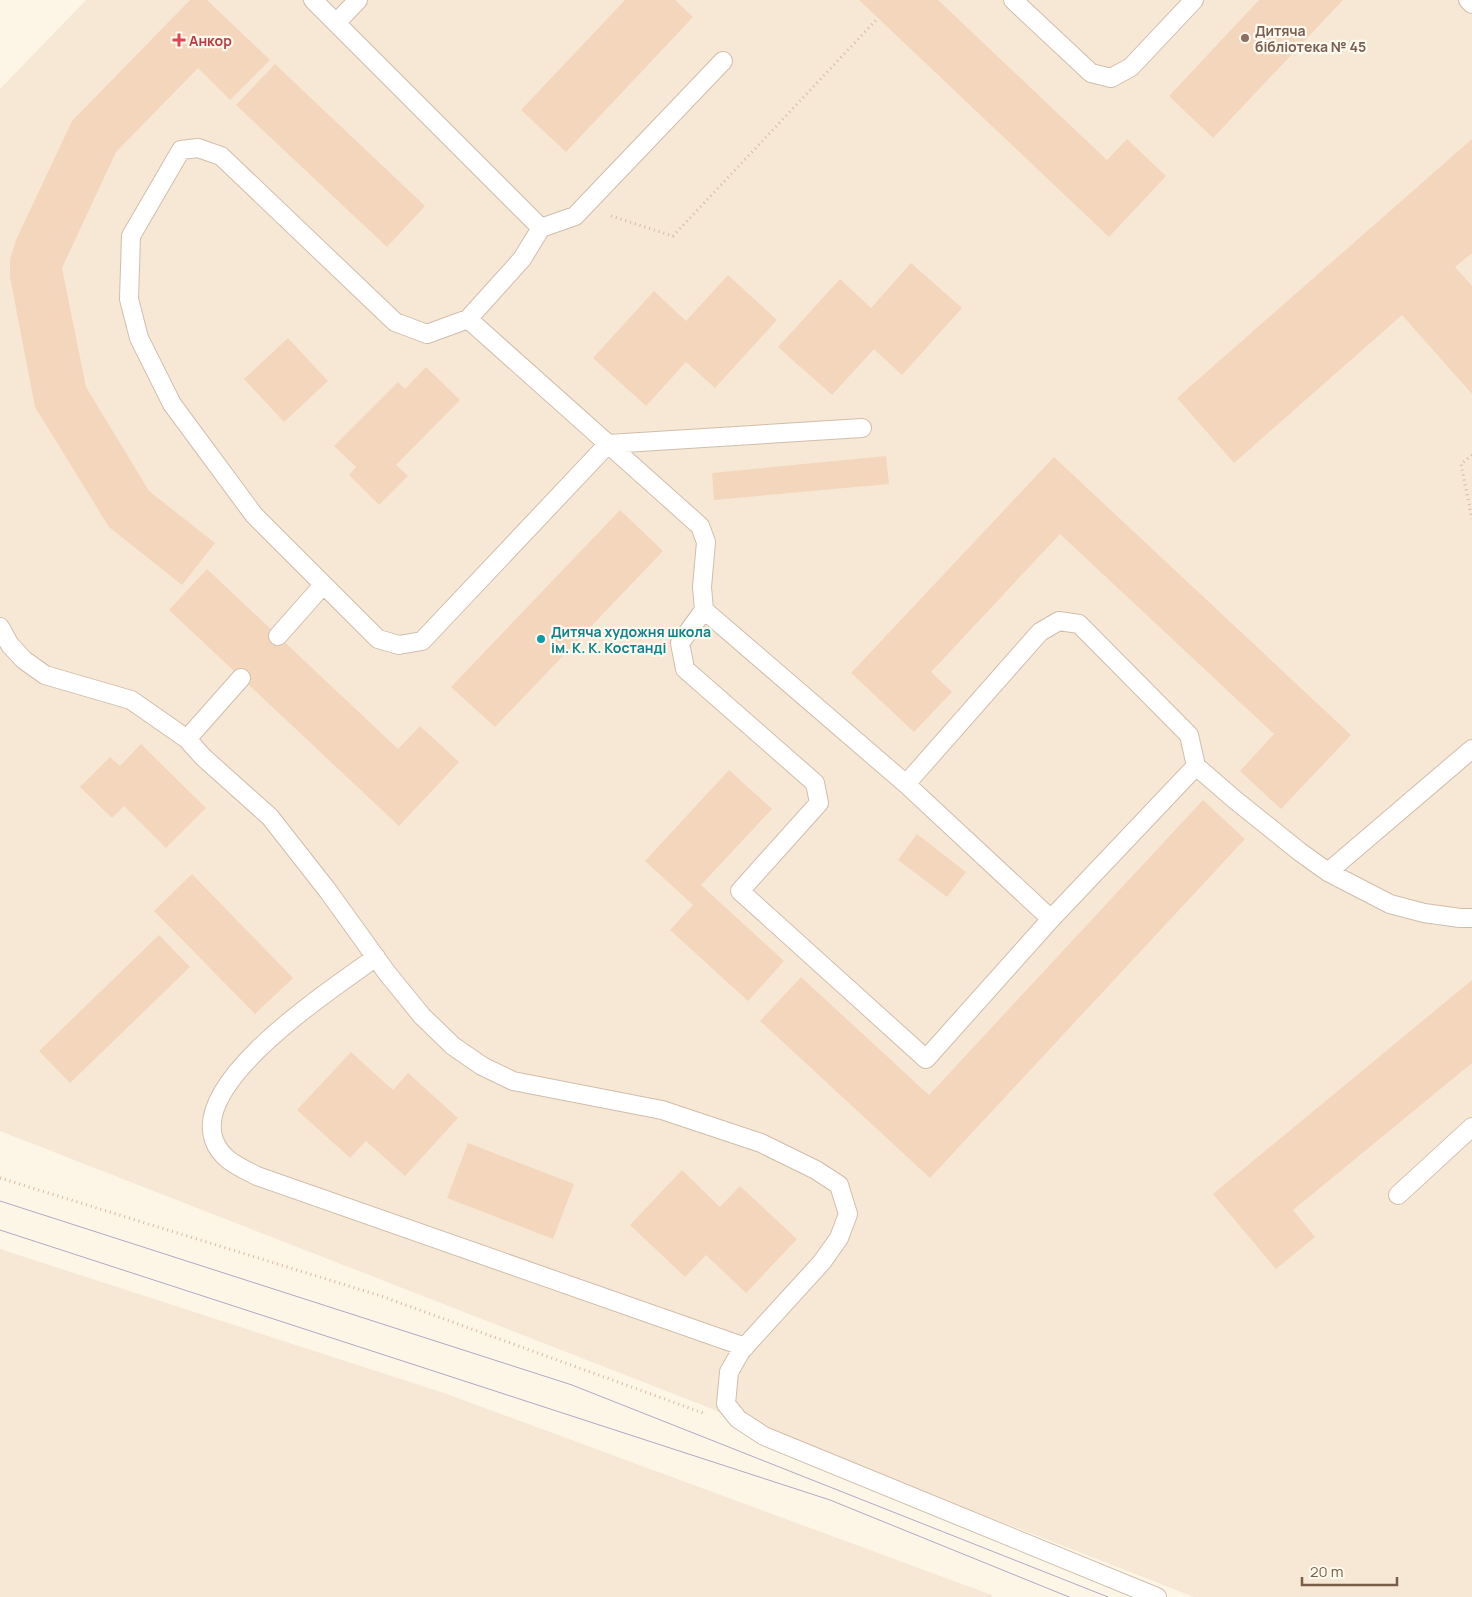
<svg xmlns="http://www.w3.org/2000/svg" width="1472" height="1597" font-family="Manrope,sans-serif">
	<style>
		.residential { fill: #f6e8d4 }
		.building { fill: #f4d6bd }
		.lines { fill: none; stroke-linecap: round; stroke-linejoin: round }
		.service-casing { stroke: #d0beab; stroke-width: 20 }
		.path { stroke: #dab99f; stroke-width: 3; stroke-dasharray: 1 4; stroke-linecap: butt }
		.service { stroke: #fff; stroke-width: 18 }
		.tram { stroke: #baa3c9; stroke-width: 1 }
		.education-dot { fill: #8d6e63; stroke: #fff9ee; stroke-width: 2 }
		.health-dot { fill: #e0444e; stroke: #fff9ee; stroke-width: 2 }
		.culture-dot { fill: #0f9aa8; stroke: #fff9ee; stroke-width: 2 }
		.labels { text-anchor: middle; dominant-baseline: central; stroke-width: 4.5; stroke-linejoin: round; paint-order: stroke }
		.education-label { font-size: 14px; font-weight: bold; fill: #785e54; stroke: #fff9ee; text-anchor: start }
		.health-label { font-size: 14px; font-weight: bold; fill: #be3a42; stroke: #fff9ee; text-anchor: start }
		.culture-label { font-size: 14px; font-weight: bold; fill: #0d838f; stroke: #fff9ee; text-anchor: start }
	</style>
	<rect width="100%" height="100%" fill="#fdf6e7"/>
	<path class="residential" d="M86 0H1472V1597H1194L0 1131V89Z
		M0 1249 444 1393 992 1595 991 1597H0Z"/>
	<path class="building" d="M190 0H207L270 60 230 100 198 68 116 152 62 268 86 387 149 491 215 543 182 585 109 527 35 407 10 277V259L16 240 72 121Z
		M625 0H675L693 17 566 152 521 110Z
		M859 0H938L1107 160 1127 139 1166 176 1109 237Z
		M1259 0H1343L1213 138 1169 96Z
		M275 64 425 206 387 247 236 105Z
		M1472 139V253L1455 267 1472 286V394L1402 315 1234 463 1177 398Z
		M911 263 962 308 902 375 874 349 832 395 778 347 840 279 871 308Z
		M728 275 777 320 715 388 686 362 646 406 593 358 654 291 686 321Z
		M288 338 328 381 284 422 244 379Z
		M426 367 460 400 396 465 408 476 379 505 349 475 356 467 334 446 398 382 405 389Z
		M886 456 889 484 714 500 712 473Z
		M1054 457 1351 735 1281 809 1240 771 1274 734 1060 534 931 672 952 692 914 732 851 673Z
		M620 510 663 551 495 727 451 687Z
		M207 569 398 749 420 726 459 762 399 826 169 610Z
		M141 744 206 808 166 848 124 806 112 818 80 787 110 757 120 766Z
		M729 770 772 809 701 885 784 961 748 1001 670 930 693 905 645 861Z
		M1203 800 1245 839 930 1178 760 1021 801 977 929 1095Z
		M917 834 966 872 947 897 898 860Z
		M192 874 293 978 255 1014 154 911Z
		M159 935 190 967 70 1083 39 1051Z
		M1472 980V1063L1293 1210 1315 1237 1276 1269 1213 1194Z
		M351 1052 393 1090 408 1073 458 1118 405 1176 366 1141 350 1158 297 1110Z
		M468 1143 574 1184 553 1239 447 1198Z
		M682 1170 720 1207 740 1186 797 1239 746 1293 706 1255 685 1277 630 1225Z"/>
	<g class="lines">
		<g class="service-casing">
			<path id="service" d="M313 0 541 228 522 259 468 319 427 334 395 322 221 156 198 148 181 150 131 236 129 299 139 338 172 404 254 515 378 639 399 645 422 641 608 444 862 428
				M1013 0 1091 73 1111 78 1131 67 1194 0
				M1468 0 1472 4
				M336 23 358 0
				M541 228 575 216 723 61
				M468 319 700 526 706 542 702 587 704 610 906 784 1051 919 1196 766
				M704 610 680 643 685 669 815 783 819 803 740 891 926 1059 1051 919
				M0 627 10 645 24 660 45 675 131 700 187 739 203 757 270 817 328 891 387 973 422 1016 453 1046 482 1066 513 1081 662 1110 761 1143 816 1170 839 1185 848 1214 839 1238 822 1262 741 1351 729 1372 726 1404 738 1419 764 1436 1157 1597
				M278 636 323 585
				M187 739 241 678
				M906 784 1040 632 1059 621 1079 624 1189 735 1196 766 1234 799 1300 852 1328 872 1390 904 1424 913 1460 918H1472
				M1328 872 1472 749
				M376 957C334 988 192 1079 214 1140 221 1160 240 1167 257 1176L745 1347
				M1398 1195 1472 1127"/>
		</g>
		<path class="path" d="M611 216 673 236 878 18
			M1472 455 1461 464 1472 519
			M0 1178 381 1296 703 1413"/>
		<use href="#service" class="service"/>
		<path class="tram" d="M0 1201 572 1385 1108 1597
			M0 1230 830 1500 1069 1597"/>
	</g>
	<circle class="education-dot" cx="1245" cy="38" r="5"/>
	<path class="health-dot" d="M176.5 32.5h5v5h5v5h-5v5h-5v-5h-5v-5h5z"/>
	<circle class="culture-dot" cx="541" cy="639" r="5"/>
	<g class="labels">
		<g class="education-label">
			<text x="1255" y="30">Дитяча<tspan x="1255" dy="16">бібліотека № 45</tspan></text>
		</g>
		<g class="health-label">
			<text x="189" y="40">Анкор</text>
		</g>
		<g class="culture-label">
			<text x="551" y="631">Дитяча художня школа<tspan x="551" dy="16">ім. К. К. Костанді</tspan></text>
		</g>
	</g>
	<path d="M1302 1577v8h95v-8" fill="none" stroke="#795d49" stroke-width="2.5"/>
	<text x="1310" y="1577" font-size="15" fill="#795d49" stroke="#fff9ee" stroke-width="4" paint-order="stroke">20 m</text>
</svg>
